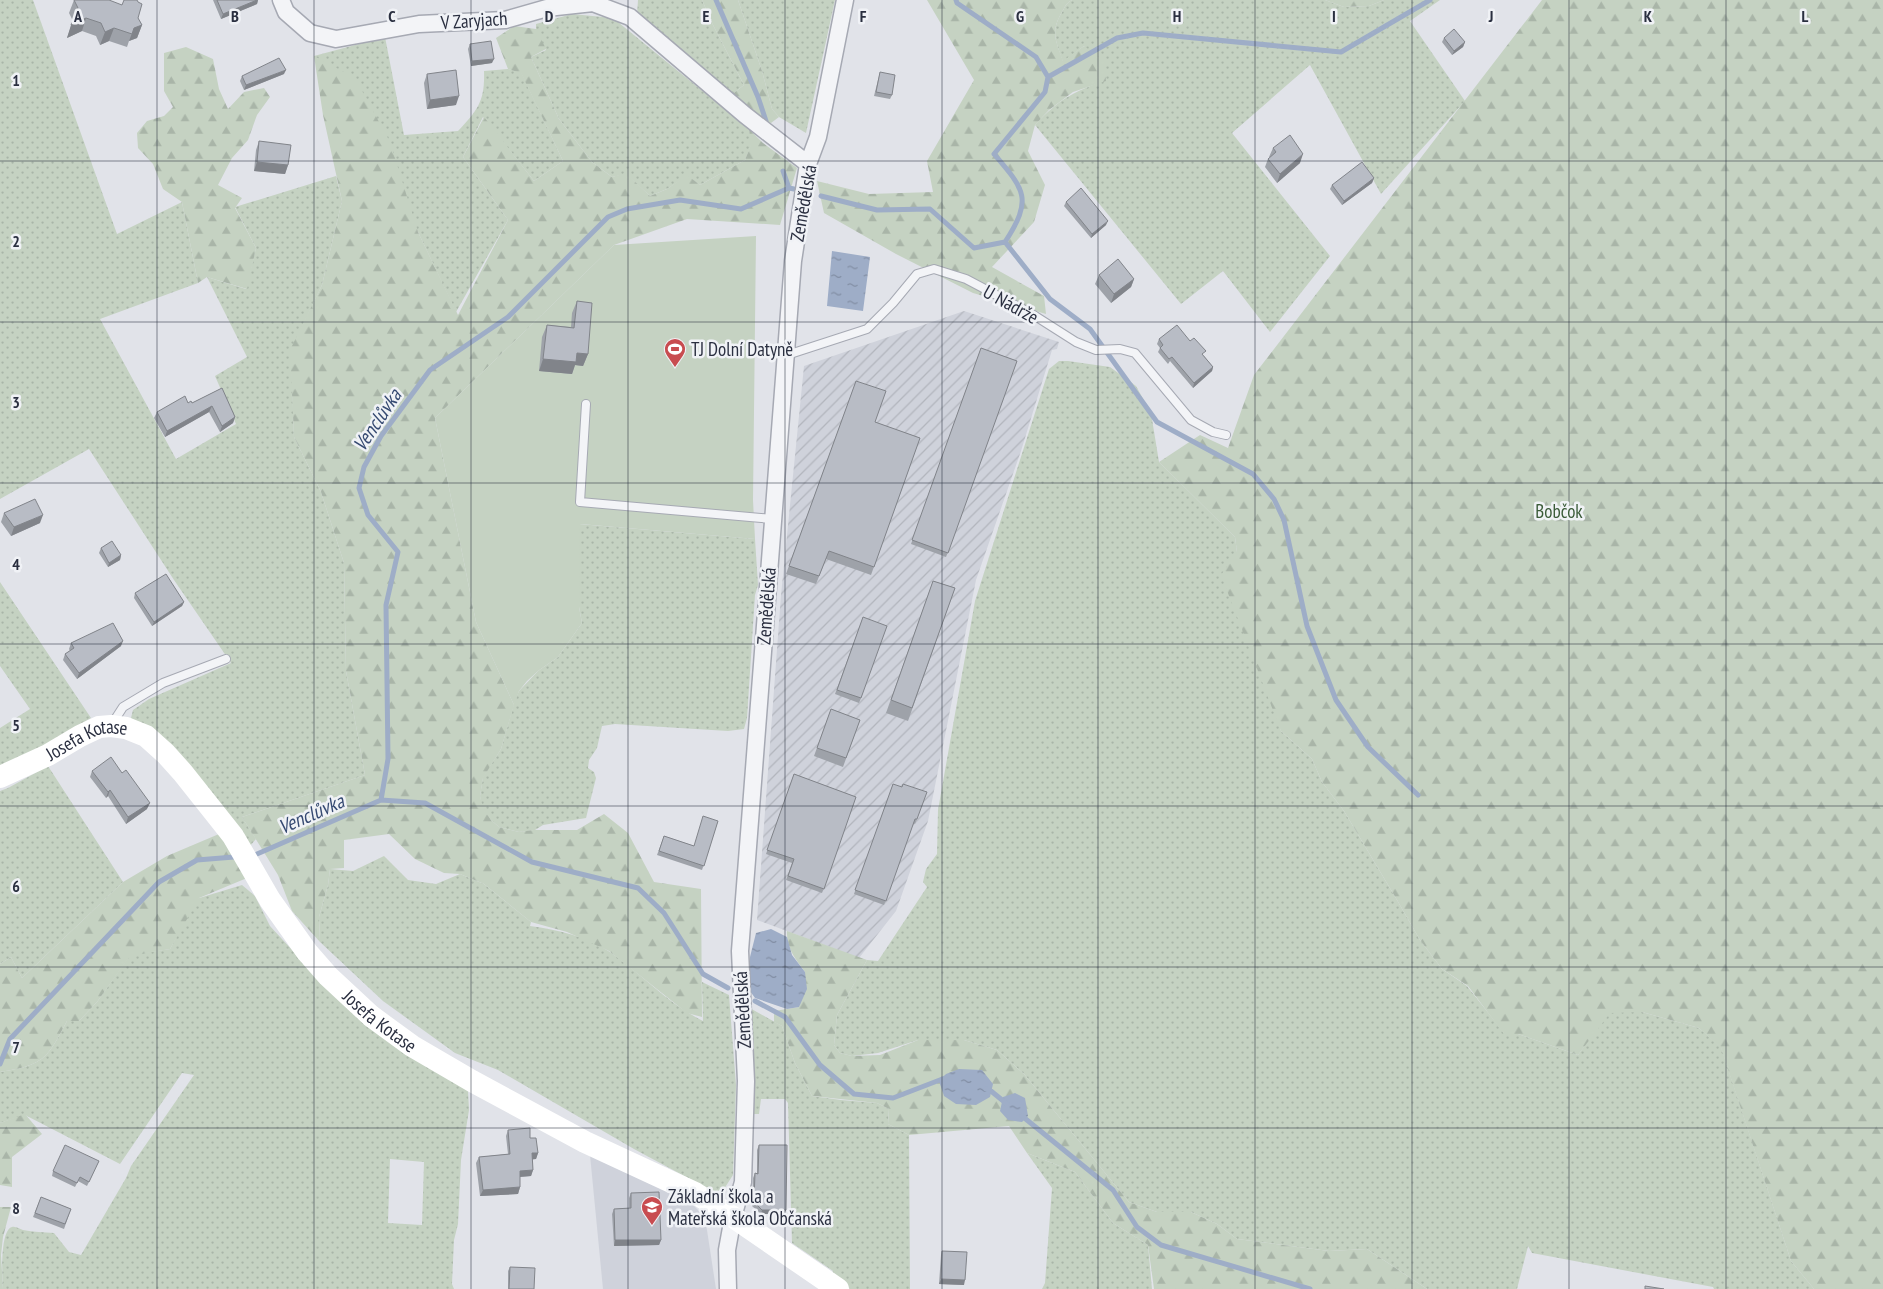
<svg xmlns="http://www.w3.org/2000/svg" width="1883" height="1289" font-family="'PT Sans Narrow',sans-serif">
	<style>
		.built { fill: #cfd2db }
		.industrial { fill: url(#industrial-furrows) }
		.green { fill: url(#green-dots); fill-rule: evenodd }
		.forest { fill: url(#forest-firs) }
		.pitch { fill: #c5d2c2 }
		.water { fill: url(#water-ripples) }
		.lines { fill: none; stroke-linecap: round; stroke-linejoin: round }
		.stream { stroke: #9eadc7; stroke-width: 5 }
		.lane-casing { stroke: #a6a9b3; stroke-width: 10 }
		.street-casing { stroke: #a6a9b3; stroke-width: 19 }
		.lane { stroke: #f3f4f7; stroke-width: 8 }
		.street { stroke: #f3f4f7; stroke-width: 16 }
		.secondary { stroke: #fff; stroke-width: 22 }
		.wall { fill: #9ea2a9 }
		.shaded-wall { fill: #81848a }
		.building { fill: #b8bcc5; stroke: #81848a }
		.grid { fill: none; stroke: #2a2f40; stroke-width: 1; stroke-opacity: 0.55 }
		.labels { text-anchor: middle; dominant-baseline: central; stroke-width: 5; stroke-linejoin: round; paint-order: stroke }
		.street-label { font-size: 19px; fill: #2a2f40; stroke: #f0f2f6 }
		.poi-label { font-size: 19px; fill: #2a2f40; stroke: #f0f2f6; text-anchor: start }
		.park-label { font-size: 19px; fill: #3a5b38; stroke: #f0f2f6 }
		.water-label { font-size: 20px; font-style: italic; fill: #364a72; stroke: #f0f2f6 }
		.grid-label { font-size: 16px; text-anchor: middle; font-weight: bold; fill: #2a2f40; stroke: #f0f2f6; stroke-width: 5; stroke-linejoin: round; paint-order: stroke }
	</style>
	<defs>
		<pattern id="industrial-furrows" width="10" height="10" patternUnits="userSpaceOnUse" patternTransform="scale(1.25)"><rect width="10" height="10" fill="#cfd2db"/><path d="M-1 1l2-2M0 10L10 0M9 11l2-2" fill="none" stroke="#b2b5bd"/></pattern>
		<pattern id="green-dots" width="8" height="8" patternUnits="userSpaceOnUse" patternTransform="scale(1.25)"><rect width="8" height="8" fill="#c5d2c2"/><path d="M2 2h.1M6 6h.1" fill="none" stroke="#a9b5a8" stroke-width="1.8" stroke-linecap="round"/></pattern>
		<pattern id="forest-firs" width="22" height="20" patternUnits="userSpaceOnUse" patternTransform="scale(1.25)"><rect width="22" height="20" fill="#c5d2c2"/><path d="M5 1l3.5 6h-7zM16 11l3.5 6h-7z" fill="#a9b5a8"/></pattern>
		<pattern id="water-ripples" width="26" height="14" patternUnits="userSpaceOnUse" patternTransform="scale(1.25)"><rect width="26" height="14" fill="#9eadc7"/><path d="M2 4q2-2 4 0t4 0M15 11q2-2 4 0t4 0" fill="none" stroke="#818da3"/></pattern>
	</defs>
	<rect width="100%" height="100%" fill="#e1e3e9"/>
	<path class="built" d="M590 1155 659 1187 694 1206 705 1217 716 1289H603Z"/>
	<path class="industrial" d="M964 311 1059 342 1057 349 1052 350 1021 451 976 580 928 821 896 911 859 958 757 920 781 595 804 366Z"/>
	<path class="green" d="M0 0H33L117 234 182 202 198 283 100 319 176 459 236 424 215 376 247 357 207 277 246 289 256 248 235 207 336 176 342 201 322 285 291 350 294 437 321 492 344 563 346 671 365 775 242 817 256 839 249 847 131 718 133 710 149 699 231 663 174 580 89 449 0 499Z
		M638 0H702L713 25 744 85 730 96 637 15Z
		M738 0H835L806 133 779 117 772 109 762 71Z
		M1072 0H1325L1344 7 1369 6 1384 0H1440L1410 21 1465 101 1381 194 1310 65 1232 133 1330 256 1270 332 1223 271 1181 304 1035 125C1059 99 1073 92 1106 80L1084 46 1063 62C1056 41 1050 32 1062 12 1065 7 1066 3 1072 0Z
		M572 14 613 18 749 129 752 143 745 160 700 185 687 176 667 189 650 196 626 174 612 177 592 162 559 119 531 57 546 50 536 33V24Z
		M385 37 404 135 458 131C478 110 485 101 484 71L508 69 521 72 563 161 534 181 483 117 463 157 508 220 456 312 418 232 314 56Z
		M1059 361H1068L1110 367 1136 386 1151 413 1159 462 1235 537 1237 552 1281 731 1312 759 1322 782 1344 811 1397 900 1420 940 1442 969 1467 986 1505 1034H1518L1578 1055 1609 1012H1642L1699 1028 1721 1047 1791 1261 1814 1289H1714L1713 1287 1532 1253 1528 1246 1517 1289H1427L1367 1249 1329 1251 1237 1239 1217 1224 1191 1212H1157L1129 1202 1024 1074 997 1050 964 1040H918L878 1053 852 1056 840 1053 834 1045 837 1015 867 960 878 961 927 887 923 882 926 869 937 854 938 810 975 601 1049 369Z
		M579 524 755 539 758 585 755 595 747 718 744 729 728 731 615 724 602 726 597 748 589 760 588 768 594 772 596 778 586 818 543 825 535 830 519 832 499 827 491 820 482 809 480 796 483 777 501 749 515 700 519 691 538 671 558 657 582 623 579 607Z
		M0 582 91 718 30 754 0 768V728L30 709 0 666Z
		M48 766 123 882 22 978 11 957 0 964V791L8 788Z
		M384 856 408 880 436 884 460 874 484 884 531 922 530 926C558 930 586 936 610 952 642 974 668 1004 703 1021L702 982 729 995 736 1085 733 1175 724 1189 714 1192 634 1149 498 1070 455 1053 383 1001 320 942 319 917 328 885 330 869 353 871Z
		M242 885 255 896 270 926 317 977 468 1091 469 1110 461 1160 458 1224 454 1240 452 1284 454 1289H3C2 1276 0 1230 12 1227 16 1226 19 1229 23 1230 33 1232 44 1232 54 1233L69 1252 81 1255 126 1178 131 1166 194 1075 182 1073 120 1164 25 1115 0 1123V1072C44 1065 47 1059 67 1021H79L97 1002 130 955 170 949 196 899ZM390 1159 424 1162 422 1225 388 1223Z
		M748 1007 782 1026 795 1063 812 1096 841 1100 877 1103 889 1109 888 1124 909 1135 910 1289H850L831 1276 833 1271 792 1243 788 1103 785 1099H761L759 1114H753Z
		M1027 1153 1075 1172 1113 1223 1148 1245 1152 1289H1042L1045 1283 1052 1188Z"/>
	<path class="forest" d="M702 0H738L762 71 772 109 779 117 771 123 748 113 730 96 744 85 713 25Z
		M927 0H1072C1066 3 1065 7 1062 12 1050 32 1056 41 1063 61L1084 46 1104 61 1106 81 1073 92 1049 110 1035 125 1028 151 1045 185 1034 222 992 267 1044 296 1046 314 973 293 896 254 824 213 817 181 869 194 933 192 927 161 974 80Z
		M1325 0H1384L1369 6 1344 7Z
		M1542 0H1883V1289H1814L1791 1261 1721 1048 1699 1028 1642 1012 1610 1013 1578 1055 1518 1034H1504L1468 986 1442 969 1420 940 1397 900 1344 811 1322 782 1312 759 1281 731 1221 575 1237 552 1235 537 1159 462 1200 435 1228 448 1254 375Z
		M514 26 536 29 546 49 531 57 559 119 592 162 612 177 626 173 650 196 667 189 687 175 700 185 745 160 751 144 749 129 763 143 797 168 780 225 687 219 614 245 435 418 476 622 514 705 501 749 483 778 480 796 483 809 491 820 499 827 519 832 533 830H577L604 814 628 833 654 882 701 889 702 1017 687 1013 609 951 567 932 531 922 484 884 460 874 444 873 415 859 389 834 344 840V868L330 869 328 885 319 917 320 942 292 911 278 875 242 817 365 775 346 671 344 563 321 492 294 437 290 350 322 285 342 201 323 115 314 56 355 78 390 142 418 232 458 315 508 220 463 157 484 117 534 181 563 161 521 73 508 69 496 38Z
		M186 47 213 59 219 89 228 109 244 92 264 88 270 97 257 115 248 140 232 158 218 185 242 198 235 208 256 248 247 289 207 277 198 283 182 202 163 189 153 164 138 148 137 133 147 121 164 116 173 107 164 91V53Z
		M219 834 247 878 199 898 170 949 130 956 97 1002 79 1021H67C47 1059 44 1065 0 1072V964L11 957 22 978 123 882 167 856Z
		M787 931 867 960 837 1015 834 1045 840 1053 852 1056 880 1055 918 1040H964L997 1050 1024 1074 1129 1202 1157 1212H1191L1217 1224 1237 1239 1329 1251 1367 1249 1427 1289H1154L1148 1245 1113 1223 1075 1172 1027 1153 1009 1126 909 1135 888 1124 889 1109 877 1103 812 1096 795 1063 782 1026 774 1022V1011L799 1007 805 972C796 960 786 948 787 931Z
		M25 1114 42 1134 12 1157V1187L0 1185V1123Z
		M0 1207H11L3 1237 1 1255 3 1289H0Z"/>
	<path class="pitch" d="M756 236 753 500 755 539 580 524 579 607 582 623 558 657 538 671 527 681 519 691 514 705 476 622 435 418 614 245Z"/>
	<path class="water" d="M832 251 870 257 863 311 827 306Z
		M771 929 787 937 792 955 805 972 807 989 799 1007 787 1009 755 998 750 991V957L756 933Z
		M959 1069 982 1070 993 1084 990 1097 976 1105 956 1104 944 1096 939 1081 946 1074Z
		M1015 1093 1025 1098 1028 1116 1022 1122 1008 1120 1000 1111 1003 1097Z"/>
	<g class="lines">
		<path class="stream" d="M716 0 758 97 766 121
			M1048 77 1117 38 1143 33 1341 52 1430 0
			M783 171 789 188
			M821 196 877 210 930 209 974 248 1005 242C1033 199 1025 190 994 154L1045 92 1048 77 1036 57 957 3 956 0
			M1005 242 1050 299 1090 329 1157 422 1253 474 1274 499 1284 520 1307 626 1336 700 1368 747 1418 795
			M381 800 425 803 532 862 638 888 664 913 703 974 728 988
			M257 854 381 800 388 759 386 605 398 552 368 515 359 488 364 467 381 436 430 370 508 317 608 217 627 209 680 200 741 209 789 188 794 189
			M755 1001 785 1017 820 1065 854 1094 893 1098 945 1078
			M0 1064 10 1039 159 882 197 860 234 857
			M986 1089 991 1091 1007 1104
			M1022 1116 1113 1190 1137 1227 1161 1245 1310 1289"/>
		<g class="lane-casing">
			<path id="lane" d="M787 355 867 329 893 303 917 274 934 269 966 279 1032 314 1076 342 1096 350 1120 349 1135 353 1191 420 1213 432 1226 435
				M586 404 580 502 772 519
				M112 724 123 707 163 683 226 659"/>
		</g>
		<g class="street-casing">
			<path id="street" d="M281 0 286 12 310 33 336 39 419 24 505 20 547 8 593 3 630 17 745 115 808 164
				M728 1289 727 1250 733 1217 743 1182 746 1081 740 951 793 261 808 164 818 137 845 0"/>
		</g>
		<use href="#lane" class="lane"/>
		<use href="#street" class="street"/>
		<path class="secondary" id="s1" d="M0 777 48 755 80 736 99 727 111 726 126 728 146 736 166 754 183 773 233 836 270 900 307 952 328 976 371 1016 412 1046 472 1081 585 1142 695 1193 733 1217 838 1289"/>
	</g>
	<path class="wall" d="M74 0 138 18 142 25 137 38 129 41 127 47 109 41 100 45 96 36 82 31 67 38 73 21 69 13Z
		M213 0H258L257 4 221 19Z
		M1444 38 1465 42 1463 47 1452 55 1442 42Z
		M470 44 492 63 471 66 468 49Z
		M880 72 892 95 890 99 874 96Z
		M284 74 244 90 240 81 242 76Z
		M427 74 456 105 427 109 424 83Z
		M259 141 288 165 285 174 254 171 256 150Z
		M1273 148 1300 163 1277 183 1265 167 1268 159 1270 157H1269Z
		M1374 178 1372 183 1342 205 1330 189 1332 185Z
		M1066 202 1106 225 1091 238 1064 206Z
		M1099 275 1134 279 1131 287 1111 303 1095 284Z
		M577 301 588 354 583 366 575 365 572 374 539 371 542 337 547 325 571 327 572 313Z
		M1159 339 1204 356 1213 367 1212 371 1193 388 1170 361 1168 364 1158 352 1160 348 1157 344Z
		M981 348 1017 361 946 557 911 544Z
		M856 381 875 422 920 438 871 575 826 559 816 584 786 574Z
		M222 388 235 417 233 423 220 432 209 412 165 437 154 418 157 412 188 403H192Z
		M4 513 40 523 11 536 1 522Z
		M101 548 121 555 120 560 108 567 99 553Z
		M933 581 955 588 908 721 886 713Z
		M135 593 184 602 182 606 152 626 134 598Z
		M863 617 861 698 859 703 835 694Z
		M71 643 121 646 77 679 63 660 65 654 70 651 69 649Z
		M831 709 860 720 843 767 814 756Z
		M92 771 147 809 126 824 108 796 106 798 90 777Z
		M794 774 856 797 822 893 786 880 792 863 766 854Z
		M893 784 917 819 915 824 913 823 884 905 854 894Z
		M718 821 702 870 657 855 664 836 694 846Z
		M508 1130 530 1138 538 1153 536 1159H532L533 1170 531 1176 520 1177V1187L518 1194 480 1196 476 1163 479 1157 508 1154 506 1136Z
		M759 1145 784 1214H761L752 1206 753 1178 755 1173 757 1174V1150Z
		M99 1161 87 1186 78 1181 75 1187 52 1176 53 1171Z
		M631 1193 661 1240 659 1245 614 1246 612 1214 614 1209 629 1208V1198Z
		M41 1197 71 1209 64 1229 33 1217Z
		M942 1251 964 1285 939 1284 941 1255Z
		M510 1267 534 1289H508V1271Z"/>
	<path class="shaded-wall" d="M257 0H258L257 4 221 19 223 14Z
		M86 18 82 31 67 38 71 25Z
		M142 25 137 38 129 41 134 28Z
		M114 28 109 41 100 45 105 32Z
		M1465 42 1463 47 1452 55 1454 51Z
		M494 59 492 63 471 66 472 61Z
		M286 70 284 74 244 90 246 85Z
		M459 96 456 105 427 109 430 100Z
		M1303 154 1300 163 1277 183 1280 174Z
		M257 162 288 165 285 174 254 171Z
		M1374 178 1372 183 1342 205 1344 201Z
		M1108 221 1106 225 1091 238 1092 234Z
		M1134 279 1131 287 1111 303 1114 294Z
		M577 353 588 354 583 366 575 365 572 374 539 371 543 359Z
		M1213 367 1212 371 1193 388 1194 383Z
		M212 406 209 412 165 437 167 431Z
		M235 417 233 423 220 432 222 426Z
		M43 515 40 523 11 536 14 527Z
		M121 555 120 560 108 567 109 563Z
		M184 602 182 606 152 626 154 622Z
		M123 641 121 646 77 679 79 673Z
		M110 790 108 796 106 798 108 792Z
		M150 803 147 809 126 824 128 817Z
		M532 1153H538L536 1159 529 1160Z
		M533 1170 531 1176 518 1177 520 1171Z
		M520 1187 518 1194 480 1196 483 1190Z
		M762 1210H786L784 1214H761Z
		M615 1240H661L659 1245 614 1246Z
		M941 1279 965 1280 964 1285 939 1284Z"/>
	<path class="building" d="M74 0H109L122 5 124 0H137L138 2 142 4 138 18 142 25 134 28 132 34 114 28 105 32 101 23 86 18 71 25 78 8Z
		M217 0H257L223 14Z
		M1454 29 1465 42 1454 51 1444 38Z
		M491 41 494 59 472 61 470 44Z
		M279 58 286 70 246 85 242 76Z
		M456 70 459 96 430 100 427 74Z
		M880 72 895 75 892 95 876 92Z
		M1290 135 1303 154 1280 174 1268 159 1276 152 1273 148Z
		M259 141 291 145 288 165 257 162Z
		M1362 162 1374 178 1344 201 1332 185Z
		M1081 188 1108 221 1092 234 1066 202Z
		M1118 259 1134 279 1114 294 1099 275Z
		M577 301 592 303 588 354 577 353 576 362 543 359 547 325 574 328Z
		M1177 325 1190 341 1194 338 1206 351 1202 354 1213 367 1194 383 1172 357 1169 359 1160 348 1163 345 1159 339Z
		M981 348 1017 361 948 553 912 540Z
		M856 381 886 391 875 422 920 438 874 567 829 551 819 576 789 566Z
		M222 388 235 417 222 426 212 406 167 431 157 412 185 396 188 403 191 401 192 403Z
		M35 499 43 515 14 527 4 513Z
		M112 541 121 555 109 563 101 548Z
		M166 574 184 602 154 622 135 593Z
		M933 581 955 588 912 708 891 700Z
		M863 617 887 626 861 698 837 690Z
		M113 623 123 641 79 673 65 654 74 648 71 643Z
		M831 709 860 720 846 758 817 748Z
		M111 757 122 773 126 770 150 803 128 817 110 790 108 792 92 771Z
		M794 774 856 797 824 889 788 876 794 859 767 850Z
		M893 784 902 787 903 784 927 792 917 819H915L886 901 855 890Z
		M703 816 718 821 704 866 659 851 664 836 694 846Z
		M530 1128V1138H536L538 1153H532L533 1170 520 1171V1187L483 1190 479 1157 510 1154 508 1130Z
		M65 1145 99 1161 89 1182 80 1177 77 1183 53 1171Z
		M759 1145H787L786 1210H762L754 1202 755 1173 758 1174Z
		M659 1192 661 1240H615L614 1209 631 1208V1193Z
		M41 1197 71 1209 65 1224 35 1213Z
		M942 1251 967 1252 965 1280 941 1279Z
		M510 1267 535 1268 534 1289H509Z
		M1645 1286 1664 1289H1645Z"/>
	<path class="grid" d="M157 0V1289M314 0V1289M471 0V1289M628 0V1289M785 0V1289M942 0V1289M1098 0V1289M1255 0V1289M1412 0V1289M1569 0V1289M1726 0V1289M0 161H1883M0 322H1883M0 483H1883M0 644H1883M0 806H1883M0 967H1883M0 1128H1883"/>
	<defs>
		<g id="stadium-pin" transform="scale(1.125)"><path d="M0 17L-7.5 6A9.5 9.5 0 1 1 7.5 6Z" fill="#c84c50" stroke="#f0f2f6"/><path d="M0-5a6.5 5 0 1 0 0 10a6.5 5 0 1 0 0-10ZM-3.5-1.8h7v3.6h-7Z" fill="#fff"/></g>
		<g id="school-pin" transform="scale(1.125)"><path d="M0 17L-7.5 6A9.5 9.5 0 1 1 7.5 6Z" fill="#c84c50" stroke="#f0f2f6"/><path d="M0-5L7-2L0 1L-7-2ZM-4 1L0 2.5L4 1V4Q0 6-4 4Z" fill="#fff"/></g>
	</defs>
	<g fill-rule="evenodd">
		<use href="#stadium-pin" x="675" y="349"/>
		<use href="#school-pin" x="652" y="1207"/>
	</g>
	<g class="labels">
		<g class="street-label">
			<text transform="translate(474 20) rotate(-4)">V Zaryjach</text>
			<text transform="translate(803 203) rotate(-80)">Zemědělská</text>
			<text transform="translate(1011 304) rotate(29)">U Nádrže</text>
			<text transform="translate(766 606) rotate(-86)">Zemědělská</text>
			<text stroke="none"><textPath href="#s1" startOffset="96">Josefa Kotase</textPath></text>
			<text transform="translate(742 1010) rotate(-93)">Zemědělská</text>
			<text stroke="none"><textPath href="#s1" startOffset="531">Josefa Kotase</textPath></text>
		</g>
		<g class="poi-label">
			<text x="691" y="349">TJ Dolní Datyně</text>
			<text x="668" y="1196">Základní škola a<tspan x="668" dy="22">Mateřská škola Občanská</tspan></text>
		</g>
		<g class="park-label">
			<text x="1559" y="511">Bobčok</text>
		</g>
		<g class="water-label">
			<text transform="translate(377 420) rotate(-56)">Venclůvka</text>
			<text transform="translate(311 814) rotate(-24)">Venclůvka</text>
		</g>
	</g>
	<g class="grid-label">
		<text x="78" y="22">A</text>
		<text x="235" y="22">B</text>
		<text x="392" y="22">C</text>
		<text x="549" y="22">D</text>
		<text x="706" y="22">E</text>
		<text x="863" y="22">F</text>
		<text x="1020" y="22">G</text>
		<text x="1177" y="22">H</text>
		<text x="1334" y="22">I</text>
		<text x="1491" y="22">J</text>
		<text x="1648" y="22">K</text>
		<text x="1805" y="22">L</text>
		<text x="16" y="86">1</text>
		<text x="16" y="247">2</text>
		<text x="16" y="408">3</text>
		<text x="16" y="570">4</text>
		<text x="16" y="731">5</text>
		<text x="16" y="892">6</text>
		<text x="16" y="1053">7</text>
		<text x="16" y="1214">8</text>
	</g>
</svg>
